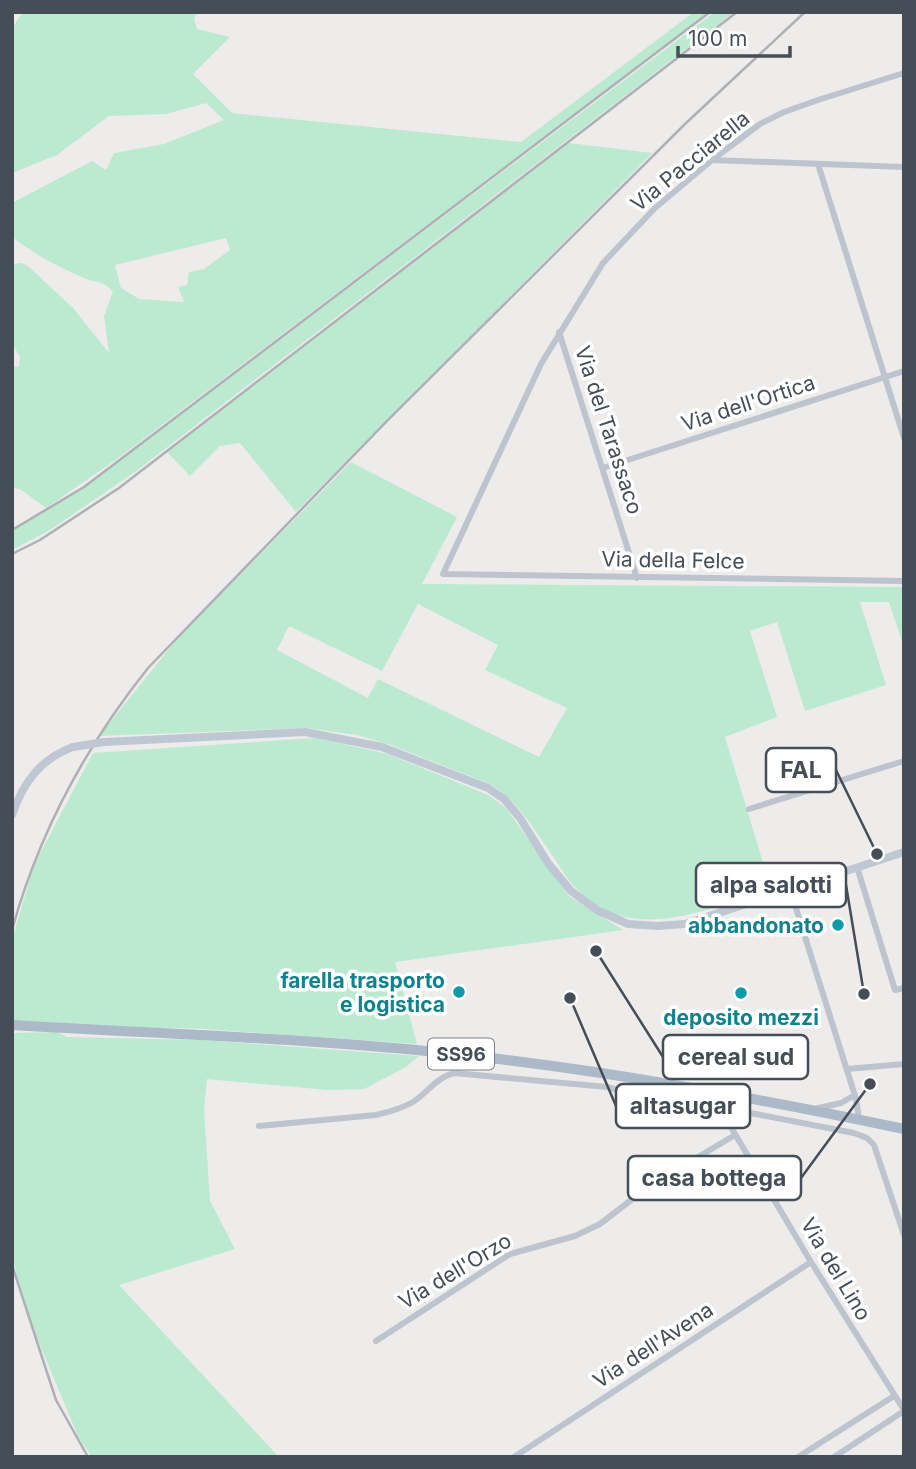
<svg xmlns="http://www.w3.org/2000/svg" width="916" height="1469" font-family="Inter,sans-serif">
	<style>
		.green { fill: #bbead1; fill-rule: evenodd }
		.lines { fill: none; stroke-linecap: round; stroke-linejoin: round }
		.minor { stroke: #bdc4cd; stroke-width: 6 }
		.secondary { stroke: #bfc7d3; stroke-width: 8 }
		.primary { stroke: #acb9c9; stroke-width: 10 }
		.rail { stroke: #aeb0b5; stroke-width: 2.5 }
		.secondary-bridge { stroke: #bfc7d3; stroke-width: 8 }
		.culture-dot { fill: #0f9aa8; stroke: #fff; stroke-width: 2.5 }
		.labels { text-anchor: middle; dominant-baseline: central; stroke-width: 7; stroke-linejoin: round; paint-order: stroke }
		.shield { fill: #fff; stroke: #7d8289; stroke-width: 2 }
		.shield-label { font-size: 19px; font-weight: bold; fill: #454d57 }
		.street-label { font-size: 21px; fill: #454d57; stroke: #fff }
		.culture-label { font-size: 21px; font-weight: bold; fill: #0d838f; stroke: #fff; text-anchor: end }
		.leader { fill: none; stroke: #454d57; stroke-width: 2.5 }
		.callout-dot { fill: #454d57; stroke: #fff; stroke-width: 2.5 }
		.callout { fill: #fff; stroke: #454d57; stroke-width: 2.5 }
		.callout-label { font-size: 23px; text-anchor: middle; font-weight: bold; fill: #454d57 }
	</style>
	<rect width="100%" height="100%" fill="#eeebeb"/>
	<path class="green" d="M23 12H199L194 18 197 29 230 37 193 74 232 113 521 142 694 12H709L117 459 46 508 20 489 12 488V367L19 366 20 357 12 343V264L22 263 29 267 73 308 109 353 104 316 113 291C99 279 99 284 84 278 58 267 34 254 12 237V203L92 161 106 170 114 153 164 144 224 120 206 103 166 114 109 116 57 155 12 173V28ZM226 238 230 250 204 269 189 272 187 285 178 287 184 302 139 299 121 288 115 265Z
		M715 12H734L135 472 50 530 12 550V530L92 481Z
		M569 143 652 153 296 512 240 443 220 446 190 476 167 452Z
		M351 462 457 517 422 584 904 587V647L889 602H860L886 685 805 711 777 622 750 631 777 717 725 737 771 889C708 909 629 947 575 887 565 877 558 863 550 852 533 827 516 800 490 784L391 745 357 735 306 728 99 736 177 639ZM418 604 498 645 485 670 567 708 539 757 378 679 368 698 277 650 289 626 382 671Z
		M315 738 388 754 488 795 506 808 569 896 623 930 395 962 417 1044 203 1029 12 1023V940L34 865 93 753Z
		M57 1032 67 1037 203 1040 419 1056 406 1067 364 1089 328 1090 207 1079 204 1109 210 1201 235 1249 119 1285 279 1457H92L78 1436 29 1319 16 1272 12 1252V1033Z"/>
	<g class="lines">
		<path class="minor" d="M904 73 821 99 784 112 760 124 712 160 655 208 603 263 541 364 443 574 904 581
			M712 160 904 167
			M818 164 904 438
			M559 332 637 578
			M603 468 904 371
			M749 809 904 761
			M857 867 895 990 904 988
			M790 889 856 1099 859 1119
			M847 1069 904 1064
			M719 1107 811 1262 904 1410
			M814 1109 841 1103 855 1095
			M259 1126 376 1115C389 1112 401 1109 413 1102 428 1092 436 1078 454 1073L607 1087 644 1097 719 1107 854 1133 867 1138 874 1145 904 1235
			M376 1341 510 1254 575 1236 600 1224 648 1187 735 1135
			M514 1457 811 1262
			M798 1457 894 1396
			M834 1457 904 1411"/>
		<path class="secondary" d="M104 742 305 732 382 747 488 788 504 799 520 818 548 863 571 891 597 910 628 924 657 926 685 924 904 852
			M12 815C23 783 40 759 73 747"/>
		<path class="primary" d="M12 1025C160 1034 308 1038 455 1054 606 1070 755 1098 904 1129"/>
		<path class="rail" d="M12 530 84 487 710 12
			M12 554 40 540 119 488 737 12
			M12 930C39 832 85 747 148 668L386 422 685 124 805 12
			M12 1265 56 1400 88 1457"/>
		<path class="secondary-bridge" d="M73 747 104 742"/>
	</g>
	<g class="culture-dot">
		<circle cx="838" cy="925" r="7"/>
		<circle cx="459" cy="992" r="7"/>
		<circle cx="741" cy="993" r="7"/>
	</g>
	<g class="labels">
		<rect class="shield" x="428" y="1038.5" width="66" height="31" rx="5"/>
		<g class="shield-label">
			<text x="461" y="1054">SS96</text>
		</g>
		<g class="street-label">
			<text transform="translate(690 161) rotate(-39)">Via Pacciarella</text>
			<text transform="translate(748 403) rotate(-18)">Via dell'Ortica</text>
			<text transform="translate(609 430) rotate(72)">Via del Tarassaco</text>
			<text transform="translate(673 560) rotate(1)">Via della Felce</text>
			<text transform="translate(836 1269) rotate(59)">Via del Lino</text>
			<text transform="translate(455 1271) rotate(-31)">Via dell'Orzo</text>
			<text transform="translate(653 1345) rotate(-33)">Via dell'Avena</text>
		</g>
		<g class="culture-label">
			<text x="824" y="925">abbandonato</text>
			<text x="445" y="980">farella trasporto<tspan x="445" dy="24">e logistica</tspan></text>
			<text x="741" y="1017" text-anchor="middle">deposito mezzi</text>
		</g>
	</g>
	<path class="leader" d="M877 854L836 770M864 994L846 885M596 951L663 1057M570 998L616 1106M870 1084L801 1178"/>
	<g class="callout-dot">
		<circle cx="877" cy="854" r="7"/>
		<circle cx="864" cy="994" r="7"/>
		<circle cx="596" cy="951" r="7"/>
		<circle cx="570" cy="998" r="7"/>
		<circle cx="870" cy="1084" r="7"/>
	</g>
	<g class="callout">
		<rect x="766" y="748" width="70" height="44" rx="7"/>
		<rect x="696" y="863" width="150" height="44" rx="7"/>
		<rect x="663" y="1035" width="145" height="44" rx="7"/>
		<rect x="616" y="1084" width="134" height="44" rx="7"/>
		<rect x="628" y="1156" width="173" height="44" rx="7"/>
	</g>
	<g class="callout-label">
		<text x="801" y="778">FAL</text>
		<text x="771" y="893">alpa salotti</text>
		<text x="736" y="1065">cereal sud</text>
		<text x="683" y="1114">altasugar</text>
		<text x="714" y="1186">casa bottega</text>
	</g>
	<rect width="916" height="1469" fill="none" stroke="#454d57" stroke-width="28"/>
	<path d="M678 46v10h112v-10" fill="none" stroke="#454d57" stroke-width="3.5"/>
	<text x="688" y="46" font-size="21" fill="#454d57" stroke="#ffffff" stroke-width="5" paint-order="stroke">100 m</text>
</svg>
